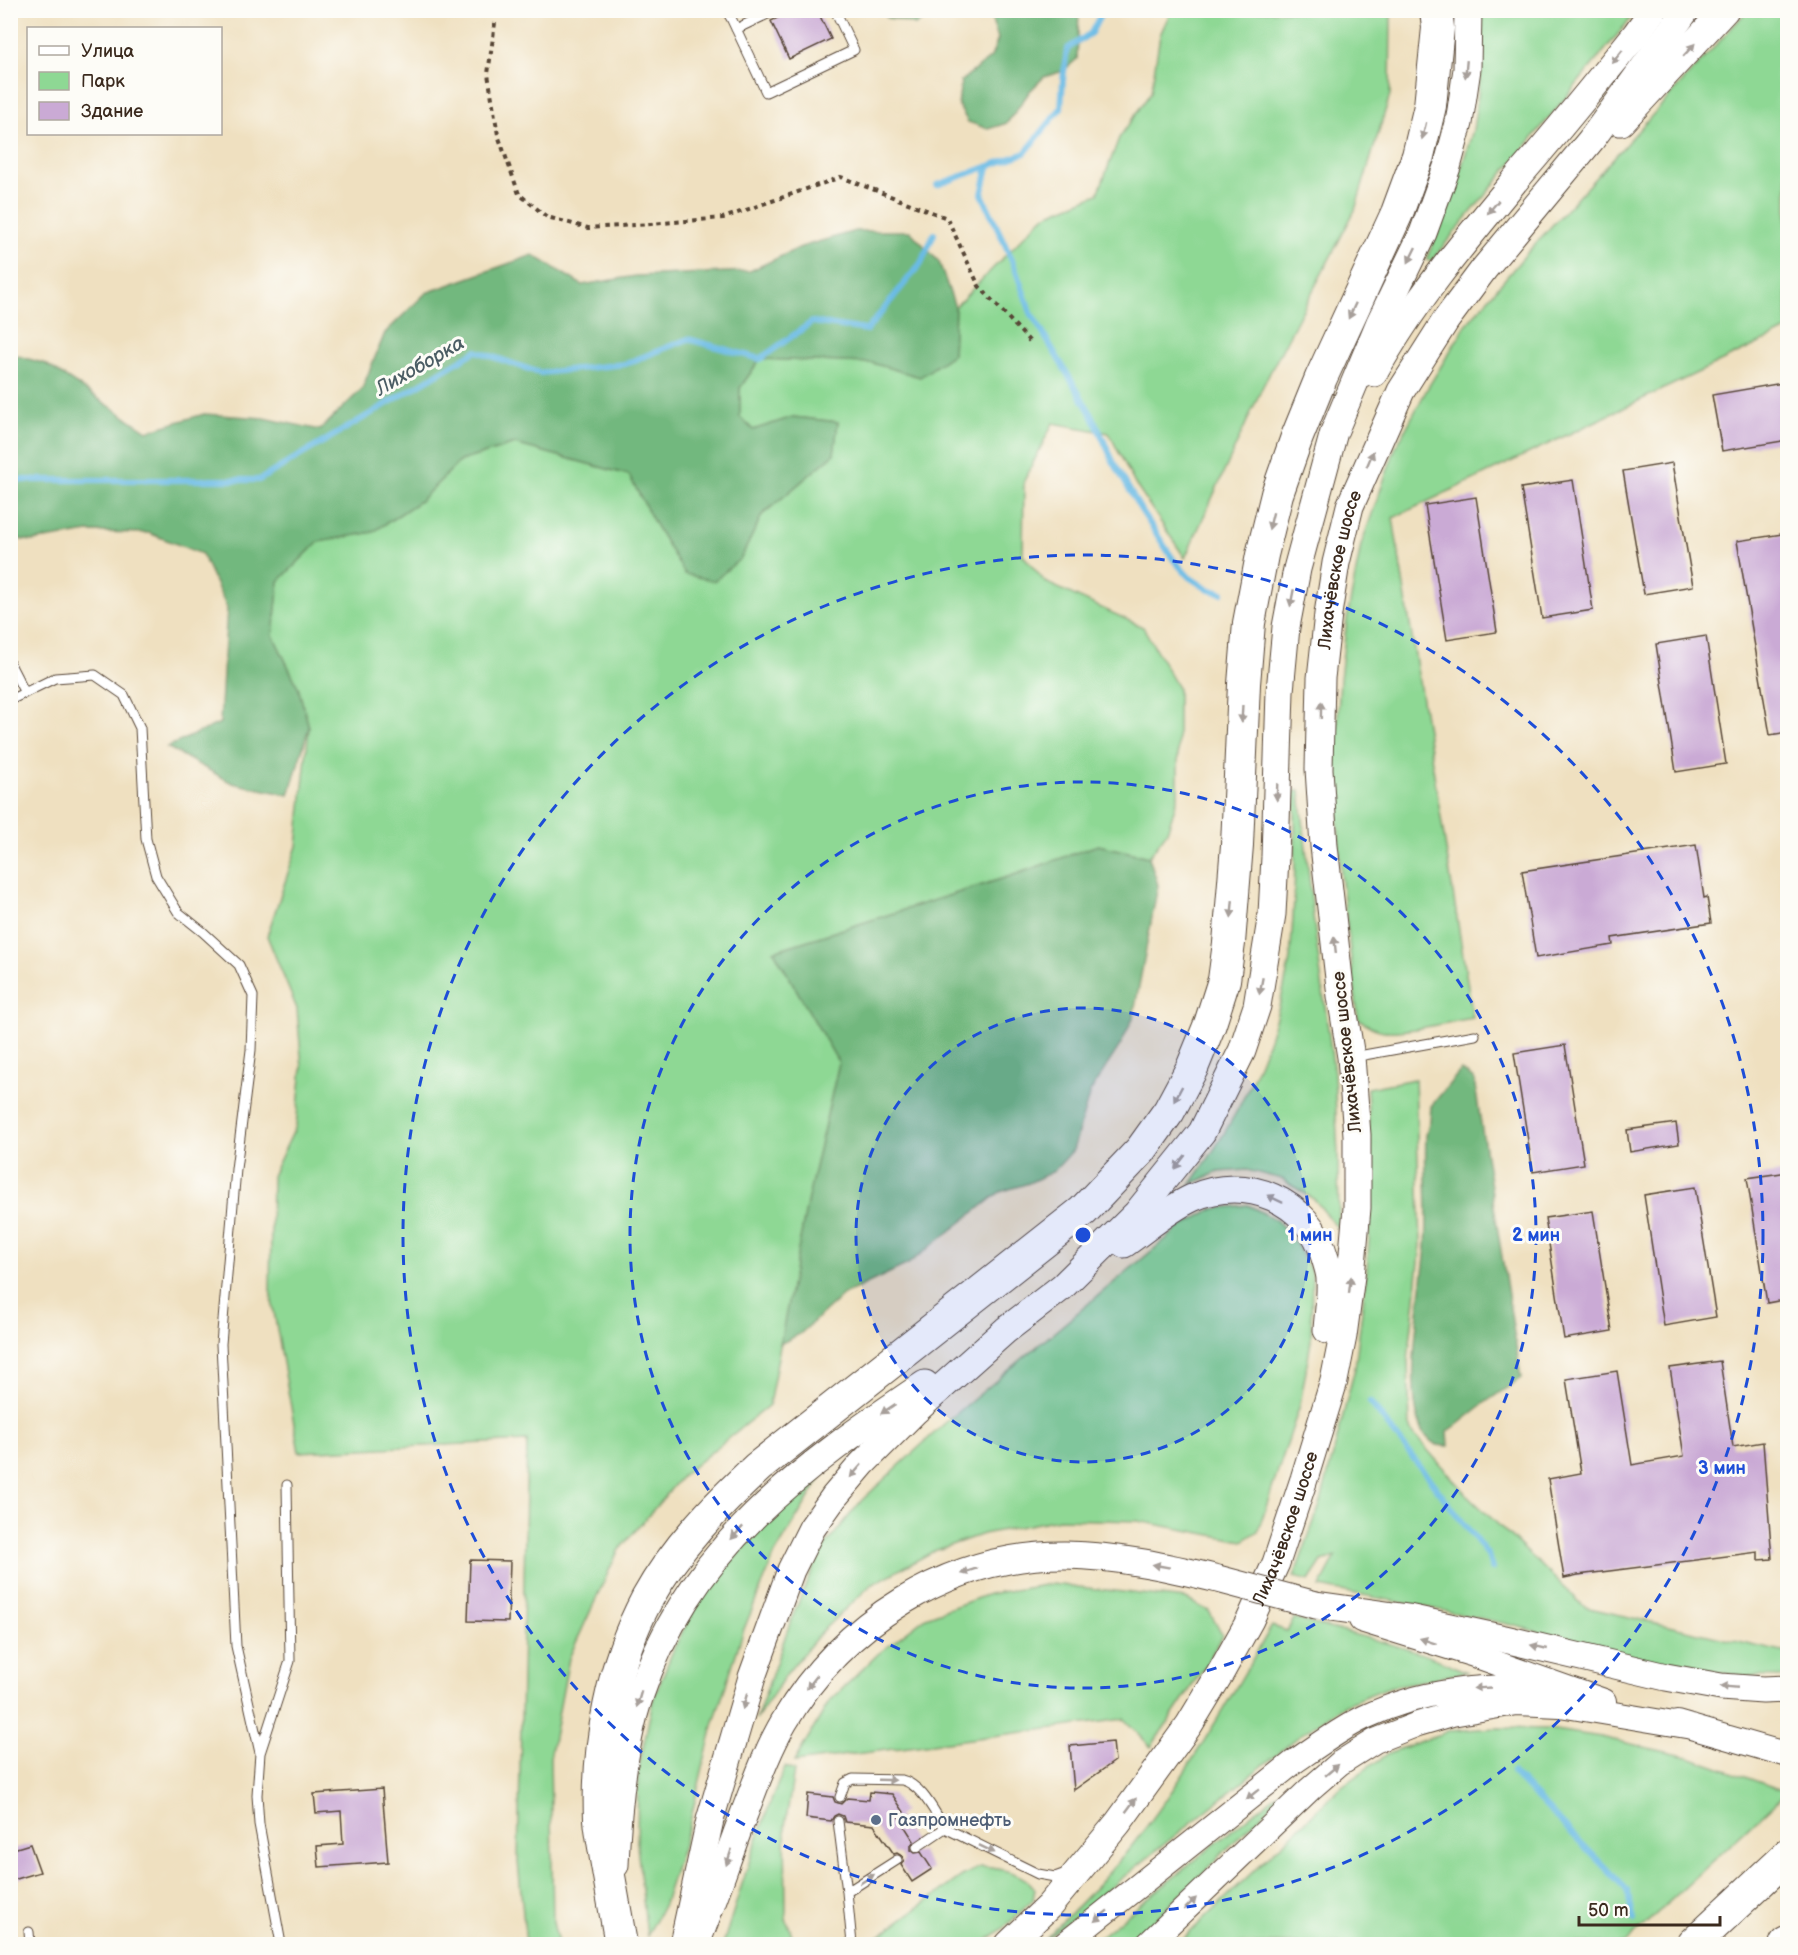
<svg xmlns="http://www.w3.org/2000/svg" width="1798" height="1955" font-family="'Balsamiq Sans',sans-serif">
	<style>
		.green { fill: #8ed894; stroke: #648159; stroke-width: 1.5 }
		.forest { fill: #72b87e; stroke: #56714e; stroke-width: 1.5 }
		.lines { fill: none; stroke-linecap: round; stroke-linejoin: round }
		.stream { stroke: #6abbe5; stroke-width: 6 }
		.building { fill: #caaad5 }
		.service-casing { stroke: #564536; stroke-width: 11 }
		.tertiary-casing { stroke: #564536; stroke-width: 26 }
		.secondary-casing { stroke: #564536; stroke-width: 29 }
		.trunk-casing { stroke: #564536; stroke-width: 34 }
		.motorway-casing { stroke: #564536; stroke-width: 35 }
		.path { stroke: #564536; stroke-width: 4; stroke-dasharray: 4.5 4.5; stroke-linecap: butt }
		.service { stroke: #fff; stroke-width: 9 }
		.tertiary { stroke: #fff; stroke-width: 24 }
		.secondary { stroke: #fff; stroke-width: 27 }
		.trunk { stroke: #fff; stroke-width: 32 }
		.motorway { stroke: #fff; stroke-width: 33 }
		.secondary-bridge-casing { stroke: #564536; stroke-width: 29; stroke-linecap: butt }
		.secondary-bridge { stroke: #fff; stroke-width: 27 }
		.oneway { fill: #a79f9a }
		.ring { fill: none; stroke: #1d4ed8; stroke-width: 3; stroke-dasharray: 10 8 }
		.service-dot { fill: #5c6f8a; stroke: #fdfcf7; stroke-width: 2 }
		.labels { text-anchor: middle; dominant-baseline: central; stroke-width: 6; stroke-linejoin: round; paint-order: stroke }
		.street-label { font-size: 18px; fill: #3b2a1e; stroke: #fdfcf7 }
		.service-label { font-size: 18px; fill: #4e5e75; stroke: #fdfcf7; text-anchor: start }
		.water-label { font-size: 20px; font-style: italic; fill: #4b5d64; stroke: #fdfcf7 }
		.centre { fill: #1d4ed8; stroke: #fdfcf7; stroke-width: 3 }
		.ring-label { font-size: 18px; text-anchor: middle; font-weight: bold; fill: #1d4ed8; stroke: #fdfcf7; stroke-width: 6; stroke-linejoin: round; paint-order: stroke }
	</style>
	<rect width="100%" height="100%" fill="#fdfcf7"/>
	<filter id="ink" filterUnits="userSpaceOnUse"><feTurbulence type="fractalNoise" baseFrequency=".0167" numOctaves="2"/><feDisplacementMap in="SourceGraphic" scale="12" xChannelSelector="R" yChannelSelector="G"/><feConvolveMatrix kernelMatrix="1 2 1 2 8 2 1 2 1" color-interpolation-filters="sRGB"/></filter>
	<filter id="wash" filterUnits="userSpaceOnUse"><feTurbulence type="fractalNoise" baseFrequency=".008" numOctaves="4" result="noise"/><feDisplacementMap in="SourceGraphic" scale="24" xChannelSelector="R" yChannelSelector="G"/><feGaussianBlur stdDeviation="1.35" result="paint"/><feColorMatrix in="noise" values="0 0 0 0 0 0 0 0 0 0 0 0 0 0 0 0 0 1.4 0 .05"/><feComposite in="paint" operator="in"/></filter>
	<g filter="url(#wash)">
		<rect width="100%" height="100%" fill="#efe0c0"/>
		<path class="green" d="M1171 11H1390L1391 14 1390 95 1355 210 1263 386 1185 558 1135 484 1109 433 1053 423 1024 481 1023 555 1045 582 1143 627 1178 688V797L1167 832 1149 857 1098 845 1014 875 774 951 839 1063 808 1198 769 1405 683 1475 618 1551 569 1658 550 1758 553 1922 558 1944H526L518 1862 527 1441 299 1452 270 1290 272 1176 296 1126 302 1068 297 1009 267 936 297 846 309 727 298 687 273 635 279 581 318 542 373 532 420 501 460 461 515 444 629 475 656 526 685 574 741 558 762 515 834 454 838 422 793 417 753 430 740 417V388L760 359 872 363 920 377 953 354 955 307 1044 216 1098 194 1119 138 1151 92 1160 35Z
			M1481 11H1637L1431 261 1426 260 1449 207 1473 130 1483 58Z
			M1747 11H1787V330L1393 518 1473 1018C1449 1022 1406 1033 1384 1031 1375 1030 1365 1024 1358 1018L1341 874 1335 764 1340 679 1347 619 1361 545 1395 449 1427 389 1466 325 1526 254Z
			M1295 791H1300L1314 924 1334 1073 1338 1155 1339 1230 1315 1200 1282 1179 1247 1170 1218 1172 1191 1184C1239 1117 1272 1050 1288 969 1291 957 1291 944 1292 932 1296 885 1295 838 1295 791Z
			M1415 1079 1421 1244 1408 1361 1410 1430 1467 1495 1585 1607 1787 1653V1677C1692 1679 1599 1646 1507 1624 1445 1610 1382 1599 1320 1587L1336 1557 1322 1561 1309 1581 1294 1577 1321 1502 1355 1368 1367 1270 1372 1188 1367 1088Z
			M1248 1205 1276 1220 1296 1244 1312 1273 1311 1341 1300 1405 1258 1531 1243 1541 1138 1521 1059 1519 983 1534 934 1551 871 1585 824 1629 787 1673 756 1720 791 1620 820 1552 862 1500 944 1424 1178 1229 1212 1209Z
			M828 1466 775 1554 744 1629 713 1725 689 1826 664 1904 647 1936 637 1845 638 1772 653 1700 674 1648 701 1596 771 1517Z
			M1051 1584 1186 1599 1209 1611 1222 1635 1206 1665 1151 1747 1124 1719 794 1762 829 1702 878 1654 926 1617 989 1594Z
			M1294 1619C1350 1634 1415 1647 1467 1672L1389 1687 1346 1704 1302 1734 1040 1944C1068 1915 1099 1886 1125 1854 1182 1785 1226 1704 1272 1626L1287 1631Z
			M1497 1728 1548 1729 1601 1737 1692 1758 1787 1792 1624 1944H1178L1342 1786 1389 1753 1448 1731Z
			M785 1767 794 1771 785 1826 786 1918 795 1944H723C742 1884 760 1824 785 1767Z
			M1284 1793 1130 1944H1091L1277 1794Z
			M980 1867C999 1868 1024 1872 1035 1889L1033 1900 1006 1926 982 1944H868L962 1876Z"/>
		<path class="forest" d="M883 11H931V14L915 25 896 19 887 18Z
			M989 11H1079L1077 59 1063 71 1044 77 1030 91 1007 123 988 129 968 122 958 105 961 81 991 57 998 39Z
			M855 231H910L939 262 955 307 953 354 920 377 872 363 760 359 740 388V417L753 430 793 417 838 422 834 454 762 515 741 558 714 581 685 574 656 526 629 475 515 444 460 461 420 501 373 532 318 542 279 581 273 635 298 687 309 727 289 795 232 783 167 747 220 723 227 608 202 554 149 533 89 532 32 541 11 538V354L46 364 147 431 204 414 264 418 320 430 362 389 385 333 426 293 533 255 582 285 636 276 750 271 801 247Z
			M1098 845 1149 857 1158 885 1133 1018 1121 1044 1090 1092 1073 1150 1054 1171 1029 1183 1000 1192 908 1264 843 1295 800 1334 780 1344 808 1198 839 1063 774 951 1014 875Z
			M1461 1070 1474 1079 1521 1378 1486 1402 1448 1432 1449 1446C1445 1446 1439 1446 1435 1444 1394 1423 1424 1283 1426 1245 1429 1208 1424 1171 1426 1135L1430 1120 1431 1106Z"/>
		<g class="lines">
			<path class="stream" d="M988 167 982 194 1012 260 1031 313 1093 417 1113 461 1139 507 1173 559 1189 577 1209 590 1222 593
				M937 185 1025 153 1061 108 1063 80 1067 49 1091 33 1103 10
				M10 480H259L476 351 540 373 625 364 688 339 760 359 812 322 867 330 921 263 934 234
				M1370 1402 1488 1555 1492 1569
				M1512 1772 1627 1890 1634 1920"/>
		</g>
		<g id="blocks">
			<path class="building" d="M794 10H817L831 39 789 59 771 21Z
				M1788 382V440L1722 451 1712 395Z
				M1672 463 1693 586 1644 594 1623 471Z
				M1573 480 1593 610 1542 618 1521 488Z
				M1476 497 1497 632 1447 640 1425 505Z
				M1788 533V732L1770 735 1737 541Z
				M1706 636 1726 764 1676 772 1656 644Z
				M1696 845 1704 898 1707 897 1711 923 1612 938 1613 945 1536 958 1522 871Z
				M1565 1045 1584 1164 1533 1172 1514 1053Z
				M1676 1123 1679 1144 1630 1152 1627 1130Z
				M1788 1172V1299L1767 1303 1747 1178Z
				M1695 1187 1716 1317 1664 1326 1644 1195Z
				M1593 1211 1612 1331 1564 1339 1545 1218Z
				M1720 1361 1733 1447 1763 1442 1772 1559 1758 1560V1552L1578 1575 1564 1578 1548 1479 1581 1473 1566 1379 1617 1371 1632 1465 1684 1456 1670 1368Z
				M470 1560 510 1561 508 1622 468 1621Z
				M1113 1742 1115 1761 1074 1790 1070 1746Z
				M382 1789 388 1862 319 1867 317 1846 343 1844 341 1811 316 1813 314 1794Z
				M870 1792 892 1794 904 1812 898 1816 914 1841 911 1845V1850L915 1853 921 1852 932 1869 912 1882 901 1865 904 1860 902 1856 897 1853 894 1854 874 1825 845 1822 843 1816 838 1814 834 1816 831 1821 806 1818 808 1794 833 1797 835 1802 841 1804 847 1798 869 1800Z
				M30 1844 40 1872 10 1881V1850Z"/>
		</g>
	</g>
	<g filter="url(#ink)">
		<use href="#blocks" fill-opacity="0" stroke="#564536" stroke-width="1.5"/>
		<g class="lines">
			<g class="service-casing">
				<path id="service" d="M496 10H523
					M726 10 731 18 766 92 854 50 835 10
					M736 29 776 10
					M10 664 25 693
					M10 700 55 678 95 675 124 695 140 728 146 839 156 876 178 912 203 932 239 965 253 996 251 1050 236 1169 221 1344 236 1646 260 1753
					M1353 1057 1475 1035
					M840 1797 845 1783 853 1779 902 1780C922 1785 934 1812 945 1828
					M838 1821 847 1892
					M917 1847 945 1828 1038 1874 1055 1877 1066 1873
					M29 1932 30 1944
					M281 1944 259 1824 257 1795 260 1753 290 1661 287 1485
					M852 1944 847 1892 897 1860"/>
			</g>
			<g class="tertiary-casing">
				<path id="tertiary" d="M1361 1620 1471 1654 1604 1701
					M1677 1723 1788 1755
					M1065 1944 1294 1762C1317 1746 1340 1729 1365 1717 1422 1690 1479 1685 1541 1688
					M1148 1944 1310 1789 1340 1763 1375 1741 1418 1724 1452 1714 1516 1703 1560 1705 1692 1727"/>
			</g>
			<g class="secondary-casing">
				<g id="secondary">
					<path d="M1621 122 1725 10"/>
					<path d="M1374 373C1415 299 1469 236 1523 171 1562 126 1599 80 1636 34L1653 10"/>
					<path d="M1124 1244C1146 1229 1168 1209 1192 1198 1246 1174 1309 1200 1325 1258 1327 1265 1330 1273 1330 1280 1331 1296 1328 1314 1327 1330"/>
					<path d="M1316 1605 1408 1618 1509 1640 1666 1677 1721 1687 1763 1690 1788 1689"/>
					<path d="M615 1865C617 1810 622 1748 640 1695 689 1548 802 1467 925 1384"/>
					<path d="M697 1941C714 1899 728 1856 744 1814 756 1783 767 1751 784 1722 842 1623 949 1554 1066 1555 1118 1556 1168 1567 1218 1579"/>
					<path d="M683 1944 710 1820 752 1677 791 1570 812 1528 834 1497 862 1464 914 1412 1006 1330 1062 1287 1137 1213 1202 1132 1242 1051 1257 1006 1272 914 1275 857 1280 691 1286 627 1297 569 1334 432 1380 322 1423 233 1447 167 1459 123 1467 69 1468 10"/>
					<path id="s1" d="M1009 1944 1049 1906 1118 1823 1189 1725 1221 1672 1250 1620 1276 1563 1304 1479 1334 1381 1343 1336 1351 1276 1357 1208V1135L1351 1057 1341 996 1324 846 1319 769 1321 678 1328 614 1336 563 1350 506 1401 391 1446 320 1484 269 1591 140 1686 10"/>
				</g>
			</g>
			<g class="trunk-casing">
				<path id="trunk" d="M621 1944C616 1916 611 1888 606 1859 604 1846 601 1832 600 1819 597 1744 612 1665 647 1599 675 1548 716 1506 758 1467L1083 1211 1141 1150 1169 1111 1192 1068 1210 1024 1224 980 1229 943 1237 845 1244 684 1249 623 1262 555 1277 494 1297 437 1321 378 1397 213 1418 156 1430 106 1438 28 1436 10"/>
			</g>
			<g class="motorway-casing">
				<path id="motorway" d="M1693 1944 1788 1855
					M1786 1944 1788 1943"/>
			</g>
			<path class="path" d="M495 23 488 74 498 135 519 194 547 217 588 228 651 224 723 218 841 177 947 218 979 286 1031 343"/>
			<use href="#service" class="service"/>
			<use href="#tertiary" class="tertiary"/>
			<use href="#secondary" class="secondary"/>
			<use href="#trunk" class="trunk"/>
			<use href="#motorway" class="motorway"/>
			<g class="secondary-bridge-casing">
				<path id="secondary-bridge" d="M1218 1579 1316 1605"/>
			</g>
			<use href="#secondary-bridge" class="secondary-bridge"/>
		</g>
		<defs><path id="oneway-solid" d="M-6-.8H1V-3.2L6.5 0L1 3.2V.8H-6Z" transform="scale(1.5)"/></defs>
		<g class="oneway">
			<use href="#oneway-solid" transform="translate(1689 50) rotate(-47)"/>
			<use href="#oneway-solid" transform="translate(1617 57) rotate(129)"/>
			<use href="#oneway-solid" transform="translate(1466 69) rotate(95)"/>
			<use href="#oneway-solid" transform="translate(1424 131) rotate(104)"/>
			<use href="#oneway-solid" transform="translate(1493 207) rotate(130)"/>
			<use href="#oneway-solid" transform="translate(1412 255) rotate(116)"/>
			<use href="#oneway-solid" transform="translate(1352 311) rotate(115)"/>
			<use href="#oneway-solid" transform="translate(1370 459) rotate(-67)"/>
			<use href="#oneway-solid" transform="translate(1271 521) rotate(104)"/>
			<use href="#oneway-solid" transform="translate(1292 598) rotate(101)"/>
			<use href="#oneway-solid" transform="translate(1321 710) rotate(-89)"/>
			<use href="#oneway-solid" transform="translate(1242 714) rotate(93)"/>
			<use href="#oneway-solid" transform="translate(1277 792) rotate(92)"/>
			<use href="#oneway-solid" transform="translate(1232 909) rotate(95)"/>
			<use href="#oneway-solid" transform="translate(1335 945) rotate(-96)"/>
			<use href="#oneway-solid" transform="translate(1261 986) rotate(101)"/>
			<use href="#oneway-solid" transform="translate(1178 1094) rotate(118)"/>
			<use href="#oneway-solid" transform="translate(1180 1162) rotate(128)"/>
			<use href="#oneway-solid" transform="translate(1275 1199) rotate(-154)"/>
			<use href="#oneway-solid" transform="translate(1350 1285) rotate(-83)"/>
			<use href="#oneway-solid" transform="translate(888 1409) rotate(146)"/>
			<use href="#oneway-solid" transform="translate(856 1471) rotate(131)"/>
			<use href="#oneway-solid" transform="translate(737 1533) rotate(133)"/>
			<use href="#oneway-solid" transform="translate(1161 1566) rotate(-170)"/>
			<use href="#oneway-solid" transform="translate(969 1571) rotate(161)"/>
			<use href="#oneway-solid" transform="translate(1428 1641) rotate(-162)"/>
			<use href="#oneway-solid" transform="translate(1539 1647) rotate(-167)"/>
			<use href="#oneway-solid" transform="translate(812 1682) rotate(128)"/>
			<use href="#oneway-solid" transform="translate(1729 1687) rotate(-175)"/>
			<use href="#oneway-solid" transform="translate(1482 1688) rotate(177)"/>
			<use href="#oneway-solid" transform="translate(639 1699) rotate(106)"/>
			<use href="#oneway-solid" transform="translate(745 1701) rotate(106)"/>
			<use href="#oneway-solid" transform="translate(1332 1770) rotate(-40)"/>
			<use href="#oneway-solid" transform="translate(887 1780) rotate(2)"/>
			<use href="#oneway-solid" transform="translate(1253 1794) rotate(141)"/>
			<use href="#oneway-solid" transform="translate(1131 1805) rotate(-53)"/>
			<use href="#oneway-solid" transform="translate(987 1849) rotate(26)"/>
			<use href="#oneway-solid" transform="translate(729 1857) rotate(109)"/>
			<use href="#oneway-solid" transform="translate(867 1879) rotate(-33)"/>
			<use href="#oneway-solid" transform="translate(1190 1904) rotate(-44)"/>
			<use href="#oneway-solid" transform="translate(1101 1916) rotate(141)"/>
		</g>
	</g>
	<circle cx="1083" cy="1235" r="227" fill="#1d4ed8" fill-opacity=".12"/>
	<g class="ring">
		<circle cx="1083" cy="1235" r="227"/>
		<circle cx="1083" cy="1235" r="453"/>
		<circle cx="1083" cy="1235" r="680"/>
	</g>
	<circle class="service-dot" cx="876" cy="1820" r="6"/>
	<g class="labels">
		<g class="street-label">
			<text stroke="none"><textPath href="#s1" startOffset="1476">Лихачёвское шоссе</textPath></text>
			<text transform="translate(1347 1052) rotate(-96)">Лихачёвское шоссе</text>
			<text stroke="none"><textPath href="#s1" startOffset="504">Лихачёвское шоссе</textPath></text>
		</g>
		<g class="service-label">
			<text x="888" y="1820">Газпромнефть</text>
		</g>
		<g class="water-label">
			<text transform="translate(420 366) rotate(-30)">Лихоборка</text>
		</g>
	</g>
	<circle cx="1083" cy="1235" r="9" class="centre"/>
	<g class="ring-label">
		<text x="1310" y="1241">1 мин</text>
		<text x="1536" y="1241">2 мин</text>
		<text x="1722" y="1474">3 мин</text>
	</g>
	<rect width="1798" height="1955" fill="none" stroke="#fdfcf7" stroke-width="36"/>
	<rect x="27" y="27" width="195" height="108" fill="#fdfcf7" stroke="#afa8a0" stroke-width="1.5"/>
	<rect x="39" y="46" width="30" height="9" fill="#ffffff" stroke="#afa8a0" stroke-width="1.5"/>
	<text x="81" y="57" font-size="18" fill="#3b2a1e">Улица</text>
	<rect x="39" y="72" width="30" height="18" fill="#8ed894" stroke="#afa8a0" stroke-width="1.5"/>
	<text x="81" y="87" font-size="18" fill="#3b2a1e">Парк</text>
	<rect x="39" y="102" width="30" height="18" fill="#caaad5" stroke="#afa8a0" stroke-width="1.5"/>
	<text x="81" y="117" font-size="18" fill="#3b2a1e">Здание</text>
	<path d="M1579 1916v9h141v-9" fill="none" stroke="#3b2a1e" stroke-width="3"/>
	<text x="1588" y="1916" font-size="18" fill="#3b2a1e" stroke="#fdfcf7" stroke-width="4.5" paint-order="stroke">50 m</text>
</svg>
